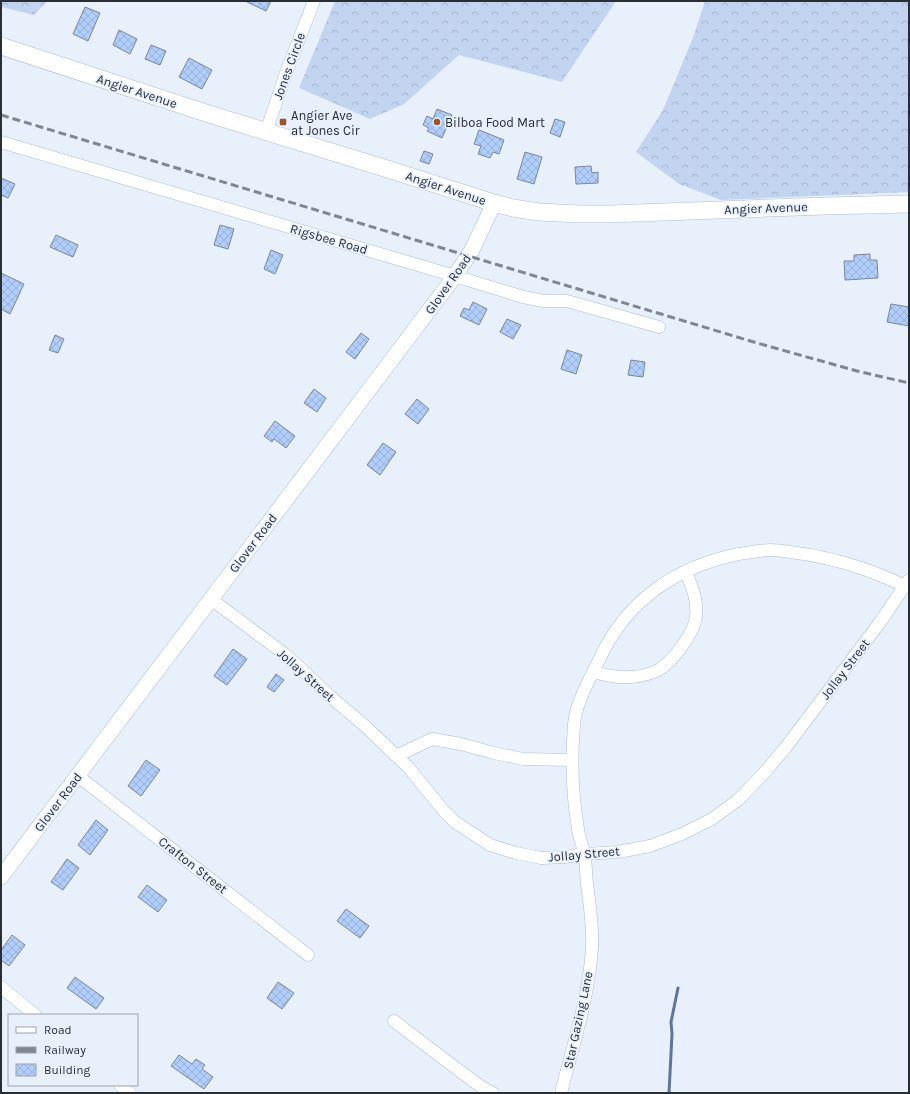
<svg xmlns="http://www.w3.org/2000/svg" width="910" height="1094" font-family="Karla,sans-serif">
	<style>
		.forest { fill: url(#forest-crowns) }
		.lines { fill: none; stroke-linecap: round; stroke-linejoin: round }
		.stream { stroke: #617696; stroke-width: 3 }
		.building { fill: url(#building-cross-hatch); stroke: #7a8699 }
		.minor-casing { stroke: #afbbcf; stroke-width: 13 }
		.tertiary-casing { stroke: #afbbcf; stroke-width: 16 }
		.secondary-casing { stroke: #afbbcf; stroke-width: 18 }
		.minor { stroke: #fff; stroke-width: 12 }
		.tertiary { stroke: #fff; stroke-width: 15 }
		.secondary { stroke: #fff; stroke-width: 17 }
		.rail { stroke: #818790; stroke-width: 3; stroke-dasharray: 8 4; stroke-linecap: butt }
		.poi-dot { fill: #9a542b; stroke: #e8f0fc; stroke-width: 1.5 }
		.labels { text-anchor: middle; dominant-baseline: central; stroke-width: 3.5; stroke-linejoin: round; paint-order: stroke }
		.street-label { font-size: 13px; fill: #292e35; stroke: #e8f0fc }
		.poi-label { font-size: 13px; fill: #292e35; stroke: #e8f0fc; text-anchor: start }
	</style>
	<defs>
		<pattern id="forest-crowns" width="20" height="18" patternUnits="userSpaceOnUse"><rect width="20" height="18" fill="#c2d4ef"/><path d="M2 6a3 3 0 1 1 6 0M12 15a3 3 0 1 1 6 0" fill="none" stroke="#a7b6ce"/></pattern>
		<pattern id="building-cross-hatch" width="8" height="8" patternUnits="userSpaceOnUse"><rect width="8" height="8" fill="#b1cefb"/><path d="M0 0l8 8M0 8l8-8" fill="none" stroke="#98b1d8"/></pattern>
	</defs>
	<rect width="100%" height="100%" fill="#e8f0fc"/>
	<path class="forest" d="M1 1H47L34 15 1 7Z
		M335 1H616L562 82 459 55 404 104 370 119 299 88Z
		M705 1H909V192L721 200 679 184 636 152 663 110 694 35Z"/>
	<g class="lines">
		<path class="stream" d="M669 1093 672 1034 671 1022 678 988"/>
	</g>
	<path class="building" d="M245 1H271L266 11Z
		M85 7 100 13 88 41 73 34Z
		M119 30 137 39 130 54 113 45Z
		M151 45 166 51 160 65 145 59Z
		M189 58 212 70 202 89 179 77Z
		M437 109 452 115 442 138 427 131 429 128 423 125 427 116 433 119Z
		M555 119 565 122 560 137 550 133Z
		M479 130 504 140 499 154 493 152 490 158 478 154 481 146 474 144Z
		M424 151 433 154 429 164 420 161Z
		M525 152 542 157 534 184 517 179Z
		M591 166 592 173 598 172V183L576 184 575 167Z
		M1 178 15 184 8 198 1 195Z
		M220 225 234 229 228 249 214 245Z
		M56 235 78 245 73 257 50 247Z
		M271 250 283 255 275 274 264 269Z
		M870 254V260H877L878 278 845 280 844 261H854V255Z
		M1 273 24 284 10 314 1 309Z
		M473 302 487 309 479 325 460 316 464 308 469 310Z
		M891 304 909 307V326L887 322Z
		M507 319 521 325 513 339 500 332Z
		M361 333 369 339 355 359 346 352Z
		M55 335 64 339 58 353 49 350Z
		M567 350 582 355 576 374 561 369Z
		M631 360 645 362 643 377 628 375Z
		M314 389 326 398 317 412 304 403Z
		M417 399 429 409 418 424 405 414Z
		M275 421 295 436 286 448 274 439 272 442 264 436Z
		M383 443 396 452 380 475 367 465Z
		M233 649 247 659 227 685 214 676Z
		M276 674 284 680 274 692 267 687Z
		M146 760 160 770 141 796 128 786Z
		M96 820 108 830 90 855 78 845Z
		M67 859 79 868 63 890 51 882Z
		M147 885 167 900 158 912 138 897Z
		M346 909 369 926 360 938 337 921Z
		M12 935 25 945 9 966 1 960V950Z
		M75 977 104 998 96 1009 67 988Z
		M278 982 294 993 282 1009 267 998Z
		M179 1055 192 1064 196 1059 205 1065 202 1069 213 1077 204 1089 171 1066Z"/>
	<g class="lines">
		<g class="minor-casing">
			<path id="minor" d="M266 132 287 70 314 1
				M1 142 455 276 523 297 544 301H567L659 327
				M211 599 287 656 331 697 365 726 408 767 443 810 455 822 490 845 516 853 541 858 565 857 584 854 618 852 650 846 682 834 712 819 738 800 764 773 786 747 878 625 909 580
				M593 672C605 675 617 678 630 677 638 677 649 674 657 671 672 663 694 633 696 617 698 601 692 586 686 572
				M396 756 432 739 461 744 494 753 523 759 572 760
				M78 776 308 955
				M1 987 35 1015
				M394 1021 461 1072 483 1088 493 1093
				M120 1085 130 1093
				M561 1093C573 1045 589 997 592 948 593 927 590 905 587 884 586 874 586 863 584 852 582 844 579 837 578 829 572 794 571 760 574 725 575 704 591 677 600 658 627 600 677 566 739 554 749 553 760 550 770 550 777 550 784 551 790 552 815 555 841 561 864 569 878 574 892 580 905 586"/>
		</g>
		<g class="tertiary-casing">
			<path id="tertiary" d="M1 877 455 276 472 250 494 203"/>
		</g>
		<g class="secondary-casing">
			<path id="secondary" d="M1 46 209 114 397 172 494 203 513 208 539 212 579 214H611L825 206 909 204"/>
		</g>
		<use href="#minor" class="minor"/>
		<use href="#tertiary" class="tertiary"/>
		<use href="#secondary" class="secondary"/>
		<path class="rail" d="M1 115 757 343 857 371 909 383"/>
	</g>
	<g class="poi-dot">
		<rect x="279" y="118" width="8" height="8" rx="2"/>
		<circle cx="437" cy="122" r="4"/>
	</g>
	<g class="labels">
		<g class="street-label">
			<text transform="translate(289 66) rotate(-70)">Jones Circle</text>
			<text transform="translate(137 91) rotate(18)">Angier Avenue</text>
			<text transform="translate(446 188) rotate(18)">Angier Avenue</text>
			<text transform="translate(766 208) rotate(-2)">Angier Avenue</text>
			<text transform="translate(329 239) rotate(16)">Rigsbee Road</text>
			<text transform="translate(448 284) rotate(-55)">Glover Road</text>
			<text transform="translate(253 543) rotate(-53)">Glover Road</text>
			<text transform="translate(845 669) rotate(-53)">Jollay Street</text>
			<text transform="translate(306 675) rotate(42)">Jollay Street</text>
			<text transform="translate(58 802) rotate(-53)">Glover Road</text>
			<text transform="translate(584 854) rotate(-5)">Jollay Street</text>
			<text transform="translate(193 865) rotate(38)">Crafton Street</text>
			<text transform="translate(578 1020) rotate(-78)">Star Gazing Lane</text>
		</g>
		<g class="poi-label">
			<text x="291" y="115">Angier Ave<tspan x="291" dy="15">at Jones Cir</tspan></text>
			<text x="445" y="122">Bilboa Food Mart</text>
		</g>
	</g>
	<rect width="910" height="1094" fill="none" stroke="#292e35" stroke-width="4"/>
	<rect x="8" y="1014" width="130" height="72" fill="#e8f0fc" stroke="#9ca2ac"/>
	<rect x="16" y="1027" width="20" height="6" fill="#ffffff" stroke="#9ca2ac"/>
	<text x="44" y="1034" font-size="12" fill="#292e35">Road</text>
	<rect x="16" y="1047" width="20" height="6" fill="#818790" stroke="#9ca2ac"/>
	<text x="44" y="1054" font-size="12" fill="#292e35">Railway</text>
	<rect x="16" y="1064" width="20" height="12" fill="url(#building-cross-hatch)" stroke="#9ca2ac"/>
	<text x="44" y="1074" font-size="12" fill="#292e35">Building</text>
</svg>
